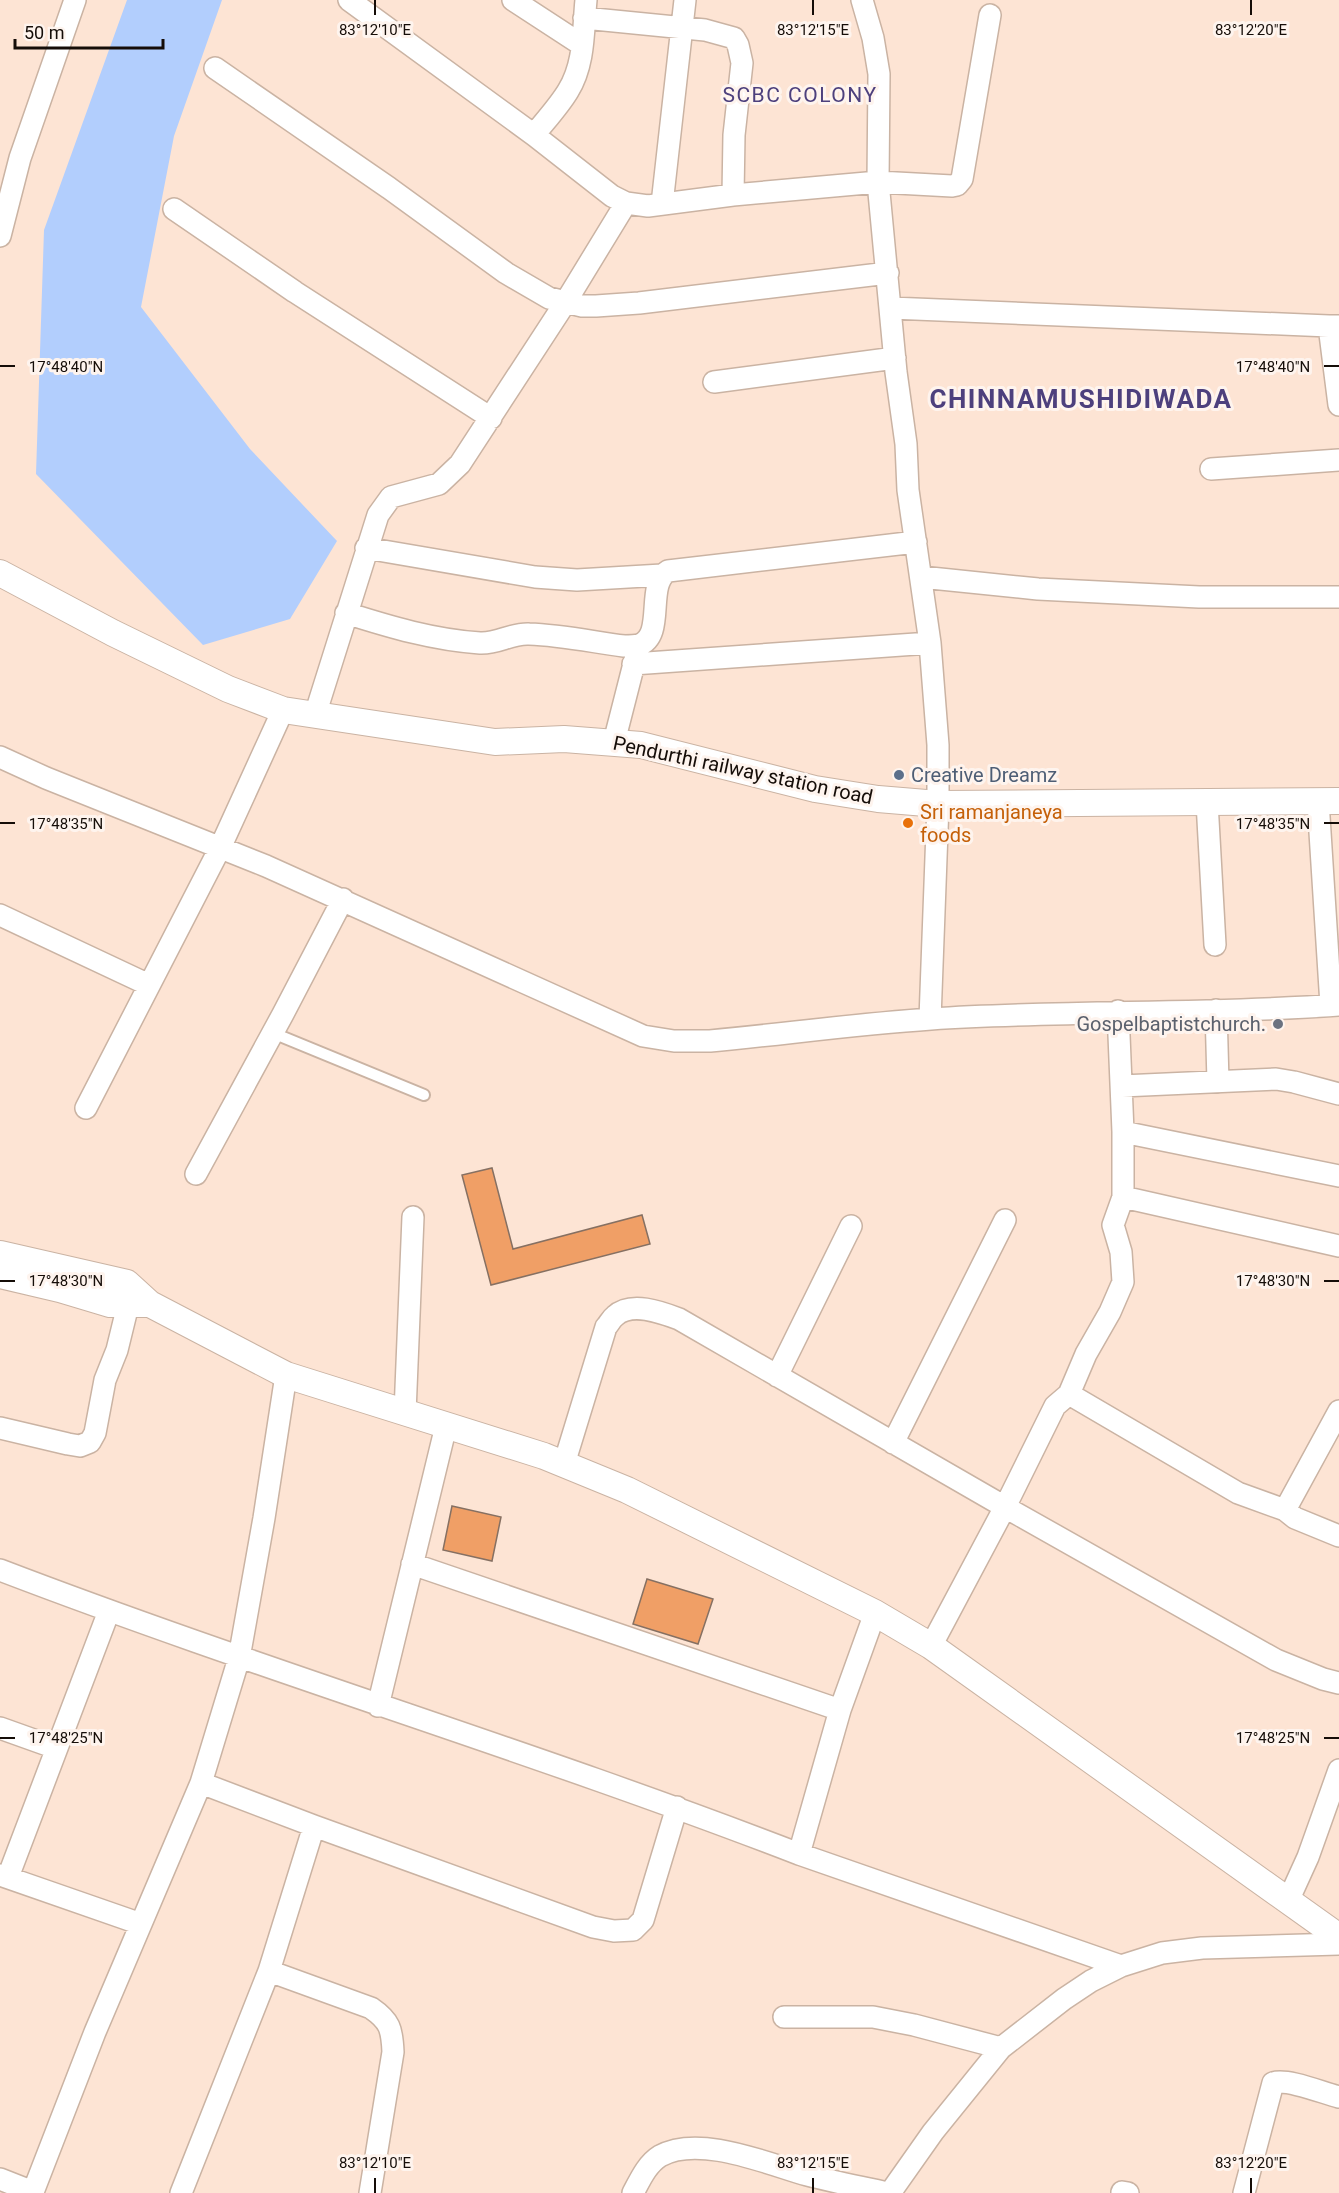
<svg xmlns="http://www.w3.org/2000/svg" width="1339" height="2193" font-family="Roboto,sans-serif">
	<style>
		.water { fill: #b2cefd }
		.building { fill: #f09f66; stroke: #867062; stroke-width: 1.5 }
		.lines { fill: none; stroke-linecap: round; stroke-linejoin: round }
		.service-casing { stroke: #cab3a3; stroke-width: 14 }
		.minor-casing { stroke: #cab3a3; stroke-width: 24 }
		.tertiary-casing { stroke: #cab3a3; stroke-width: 28 }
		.service { stroke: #fff; stroke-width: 10 }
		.minor { stroke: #fff; stroke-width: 21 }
		.tertiary { stroke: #fff; stroke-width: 26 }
		.ticks { fill: none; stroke: #150d08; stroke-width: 2 }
		.service-dot { fill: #5c6f8a; stroke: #fef4ee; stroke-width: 2 }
		.food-dot { fill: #e8710a; stroke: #fef4ee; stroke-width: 2 }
		.worship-dot { fill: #6b7280; stroke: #fef4ee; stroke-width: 2 }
		.labels { text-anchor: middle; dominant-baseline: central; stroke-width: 6; stroke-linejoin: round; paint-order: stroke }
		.street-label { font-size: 20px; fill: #150d08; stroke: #fef4ee }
		.service-label { font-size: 20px; fill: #4e5e75; stroke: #fef4ee; text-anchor: start }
		.food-label { font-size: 20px; fill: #c56008; stroke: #fef4ee; text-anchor: start }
		.worship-label { font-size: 20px; fill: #5b616d; stroke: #fef4ee; text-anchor: end }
		.neighbourhood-label { font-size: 21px; letter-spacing: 1.5px; fill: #4d407d; stroke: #fef4ee }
		.district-label { font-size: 26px; font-weight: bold; letter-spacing: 1.5px; fill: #4d407d; stroke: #fef4ee }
		.ticks-label { font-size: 15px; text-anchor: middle; fill: #150d08; stroke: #fef4ee; stroke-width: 6; stroke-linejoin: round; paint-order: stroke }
	</style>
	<rect width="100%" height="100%" fill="#fde4d4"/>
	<path class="water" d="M127 0H222L174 136 141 307 250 449 337 541 290 619 203 645 36 474 44 230Z"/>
	<path class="building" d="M492 1168 513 1249 642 1215 650 1244 491 1285 462 1175Z
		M452 1506 501 1517 492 1561 443 1550Z
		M647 1579 713 1599 698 1644 633 1624Z"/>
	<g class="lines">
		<g class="service-casing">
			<path id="service" d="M273 1033 424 1095"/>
		</g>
		<g class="minor-casing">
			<path id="minor" d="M349 0 534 135 612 196 626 203 648 206 733 195 878 182 952 186 957 185 962 179 990 15
				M513 0 582 45
				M862 0 873 38 879 74 878 182 896 372 906 444 908 490 930 643 938 745V804L930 1019
				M584 18 705 30 734 38 738 45 742 63 734 135 733 195
				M215 68 389 188 506 273 549 298 582 306H596L639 303 888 273
				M534 135C545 121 559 106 568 91 585 64 583 30 586 0
				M662 204 685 0
				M174 209 295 292 491 418
				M0 236 20 158 75 0
				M891 308 1329 326
				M1339 326H1329L1339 405
				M714 382 895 358
				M1211 469 1339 460
				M366 548 535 577 577 580 662 575
				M921 577 1038 589 1199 597H1339
				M346 613C390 627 434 640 480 643 498 644 511 633 529 634 561 635 593 642 624 646 629 646 635 646 639 645 666 636 645 584 668 571L916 542
				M633 664 930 643
				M315 715 378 515 391 497 439 484 460 464 565 303 626 203
				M614 742 637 652
				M0 757 46 778 266 866 643 1036 674 1041H710C784 1034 857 1024 931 1019 1067 1010 1204 1015 1339 1005
				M1318 801 1331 1005
				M1207 802 1215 945
				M0 915 149 985
				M1216 1010 1218 1082
				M1122 1086 1276 1079 1294 1082 1339 1094
				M86 1108 220 848 283 710
				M1123 1132 1339 1176
				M196 1174 283 1014 343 899
				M1123 1197 1339 1246
				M286 1375 264 1518 239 1658 201 1783 314 1826 593 1927 614 1931 633 1930 643 1920 677 1807
				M777 1376 851 1226
				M1069 1394 1238 1493 1285 1510 1295 1518 1339 1536
				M405 1413 413 1217
				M0 1428 68 1444 80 1446 90 1442 95 1433 105 1380 117 1350 128 1305
				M893 1443 1005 1220
				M564 1464 606 1327C609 1324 611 1319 615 1316 631 1301 661 1312 679 1319L1005 1507 1276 1660 1323 1679 1339 1683
				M1285 1510 1339 1411
				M412 1564 840 1710
				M0 1570C264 1671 535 1752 799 1854L840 1710 875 1613
				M931 1646 1005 1507 1055 1406 1069 1394 1086 1354 1110 1312 1123 1282 1121 1252 1113 1225 1123 1197V1132L1118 1011
				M378 1706 446 1426
				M0 1728 56 1748
				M799 1854 1121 1966
				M0 1875 141 1924
				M8 1877 109 1611
				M1288 1901 1308 1857 1339 1770
				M269 1971 371 2008C390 2021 392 2029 393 2052L370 2193
				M784 2017H873L914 2025 1001 2048
				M0 2179 33 2192 95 2032 201 1783
				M1122 2192 1128 2193
				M181 2193 269 1971 314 1826
				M633 2193C640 2180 647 2164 660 2156 699 2134 768 2164 807 2175 834 2182 861 2187 888 2193
				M890 2193 933 2132 1001 2048 1064 1999 1091 1981 1121 1966 1162 1953 1202 1948 1339 1944
				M1244 2193 1273 2083C1287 2078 1323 2093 1339 2097"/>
		</g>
		<g class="tertiary-casing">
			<path id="tertiary" d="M0 573 113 633 228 689 283 710 495 742 564 739 641 745 815 789 878 799 938 804 1339 801
				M0 1254 127 1283 150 1304 286 1375 544 1456 627 1490 875 1613 931 1646 1339 1937
				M0 1275 60 1289 110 1304H150"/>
		</g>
		<use href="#service" class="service"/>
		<use href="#minor" class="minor"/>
		<use href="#tertiary" class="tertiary"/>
	</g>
	<path class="ticks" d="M375 0V15M813 0V15M1251 0V15M0 366H15M1324 366H1339M0 823H15M1324 823H1339M0 1281H15M1324 1281H1339M0 1738H15M1324 1738H1339M375 2178V2193M813 2178V2193M1251 2178V2193"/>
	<circle class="service-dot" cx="899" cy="775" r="6"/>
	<circle class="food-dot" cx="908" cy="823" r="6"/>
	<circle class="worship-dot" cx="1278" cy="1024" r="6"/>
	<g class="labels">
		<g class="street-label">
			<text transform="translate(743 770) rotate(12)">Pendurthi railway station road</text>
		</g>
		<g class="service-label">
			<text x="911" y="775">Creative Dreamz</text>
		</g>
		<g class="food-label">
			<text x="920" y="812">Sri ramanjaneya<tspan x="920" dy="23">foods</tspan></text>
		</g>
		<g class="worship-label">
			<text x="1266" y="1024">Gospelbaptistchurch.</text>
		</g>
		<g class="neighbourhood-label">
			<text x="800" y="95">SCBC COLONY</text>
		</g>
		<g class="district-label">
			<text x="1081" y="399">CHINNAMUSHIDIWADA</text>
		</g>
	</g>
	<g class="ticks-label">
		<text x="375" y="35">83°12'10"E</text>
		<text x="813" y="35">83°12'15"E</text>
		<text x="1251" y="35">83°12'20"E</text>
		<text x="66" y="372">17°48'40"N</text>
		<text x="1273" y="372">17°48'40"N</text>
		<text x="66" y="829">17°48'35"N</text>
		<text x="1273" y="829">17°48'35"N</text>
		<text x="66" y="1286">17°48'30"N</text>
		<text x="1273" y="1286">17°48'30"N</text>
		<text x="66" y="1743">17°48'25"N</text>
		<text x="1273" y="1743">17°48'25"N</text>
		<text x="375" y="2168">83°12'10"E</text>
		<text x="813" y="2168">83°12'15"E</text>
		<text x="1251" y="2168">83°12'20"E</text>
	</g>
	<path d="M15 39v9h148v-9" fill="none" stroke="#150d08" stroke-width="3"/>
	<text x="24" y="39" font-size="18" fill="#150d08" stroke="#fef4ee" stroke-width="4.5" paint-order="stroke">50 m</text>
</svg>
